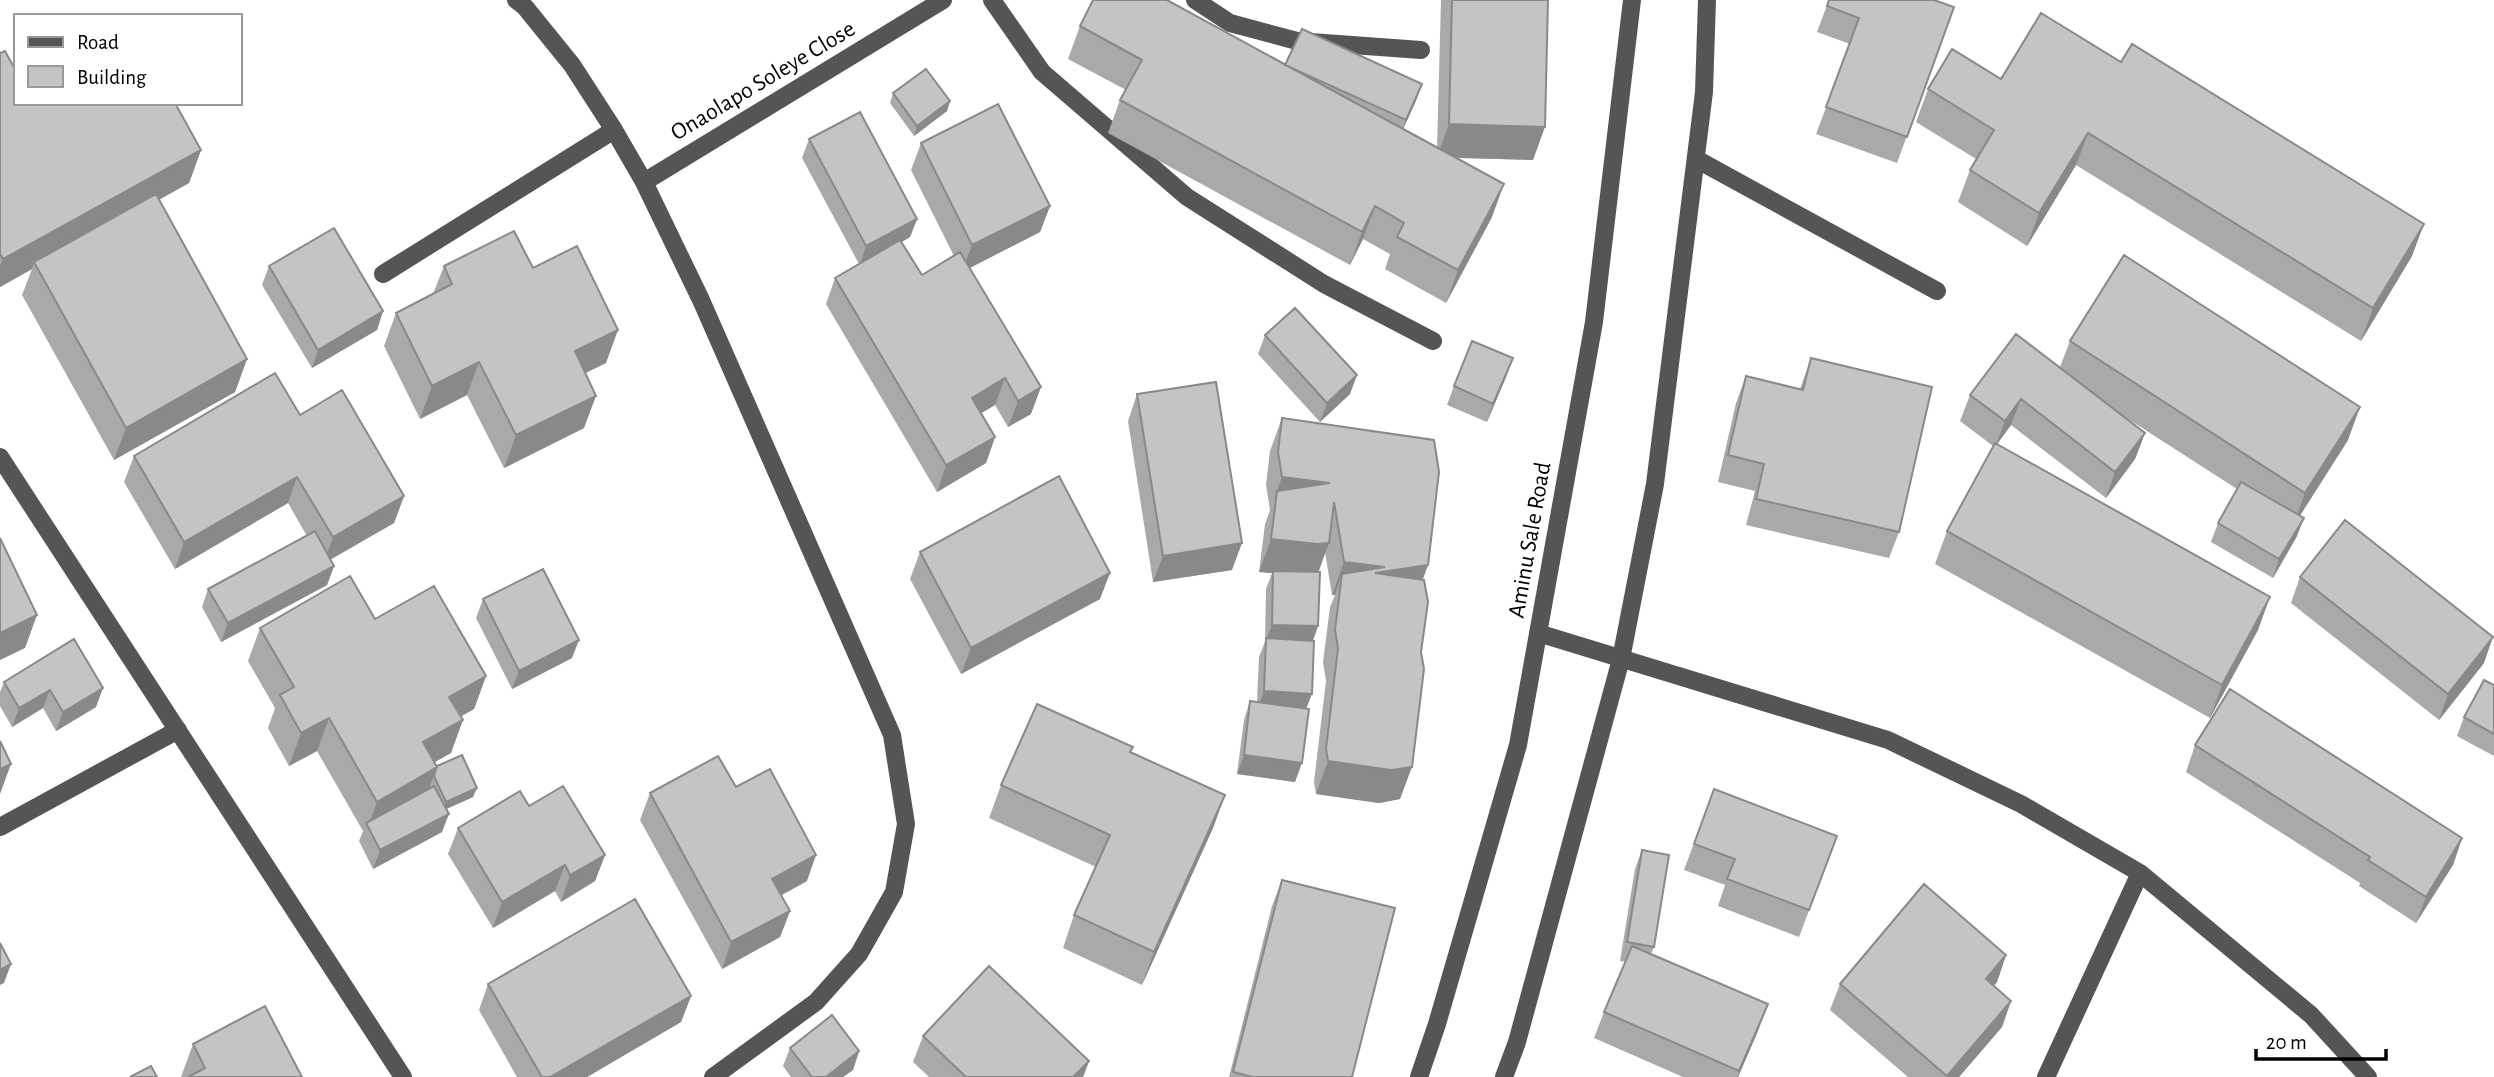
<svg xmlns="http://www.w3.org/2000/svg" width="2494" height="1077" font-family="'Alegreya Sans',sans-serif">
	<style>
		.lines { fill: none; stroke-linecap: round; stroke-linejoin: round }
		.minor { stroke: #555; stroke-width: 18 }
		.wall { fill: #a9a9a9 }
		.shaded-wall { fill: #898989 }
		.building { fill: #c4c4c4; stroke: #898989; stroke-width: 2 }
		.labels { text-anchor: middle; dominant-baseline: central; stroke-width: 6; stroke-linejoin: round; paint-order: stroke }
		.street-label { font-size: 24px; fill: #000; stroke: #fff }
	</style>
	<rect width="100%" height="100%" fill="#fff"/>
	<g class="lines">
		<path class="minor" d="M516 0 525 7 572 65 614 130 644 182 701 300 892 735 906 824 894 892 859 954 816 1002 713 1077
			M992 0 1042 72 1187 197 1324 284 1433 341
			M1195 0 1230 23 1297 41 1421 50
			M1696 159 1937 291
			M644 182 943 0
			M383 274 614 130
			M0 457 403 1077
			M1538 633 1888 740 2021 804 2140 873 2311 1015 2368 1077
			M0 827 178 730
			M1419 1077 1437 1024 1518 745 1594 322 1632 0
			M1504 1077 1517 1042 1621 659 1655 484 1704 92 1707 0
			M2046 1077 2140 873"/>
	</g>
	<path class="wall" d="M1441 0H1548L1533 160 1454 158 1492 217 1446 303 1385 269 1390 254 1363 239 1350 265 1108 133 1120 100 1126 90 1068 59 1080 26 1286 65 1422 84 1415 103 1403 129 1437 148Z
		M1829 0 1954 7 1897 163 1816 134 1850 44 1817 32Z
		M0 53 16 103 201 150 189 183 159 200 247 359 235 392 114 460 22 295 32 269 0 287Z
		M2001 79 2412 256 2361 341 2076 165 2027 246 1958 202 1970 170 1976 159 1916 122 1928 89Z
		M893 93 950 101 947 111 914 136 890 103Z
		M809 139 917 219 910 237 902 242 922 275 954 256 911 170 921 143 1050 206 1040 232 969 268 1031 414 1008 427 995 405 981 413 995 437 986 463 937 492 826 304 835 278 859 264 802 158Z
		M269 266 383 311 377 330 312 368 262 285Z
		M444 266 533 268 606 363 585 373 584 428 504 468 467 395 420 419 384 346 396 313 433 294Z
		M1265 335 1350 394 1320 422 1258 354Z
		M2070 341 2348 440 2300 516 2297 536 2273 578 2211 542 2218 523 2237 489 2122 415 2145 433 2135 459 2106 498 2011 425 1997 444 2258 630 2210 718 1935 564 1947 531 1993 446 1960 421 1970 395 2060 367Z
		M1811 358 1899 532 1889 558 1746 525 1755 491 1718 482 1736 403 1746 376 1800 389Z
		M1506 377 1487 422 1447 405 1454 386Z
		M1137 394 1232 570 1153 582 1128 421Z
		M300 415 404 496 394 523 330 560 334 566 327 585 221 642 202 607 208 589 307 536 288 503 175 569 124 482 134 456Z
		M1282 418 1428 565 1422 580 1400 799 1379 803 1316 794 1314 782 1326 681 1323 662 1330 607 1335 595H1332L1325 552 1318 572V626L1313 641 1306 709 1295 782 1237 774 1244 720 1250 701 1257 702 1259 657 1265 642 1266 589 1272 573 1259 572 1265 524 1270 510 1266 485 1270 451Z
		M920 552 1100 599 961 674 910 579Z
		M2300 577 2484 663 2439 720 2291 603Z
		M483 599 572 658 512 689 476 618Z
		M375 619 486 676 474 709 461 716 451 753 435 762 437 766 473 797 446 809 442 832 373 869 359 841 363 831 317 751 289 766 268 728 275 708 248 661 260 628Z
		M74 639 96 707 56 731 43 708 12 727 0 706V692L4 682Z
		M2494 685V756L2457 736 2464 717Z
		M2195 745 2462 838 2453 865 2416 923 2359 886 2360 883 2186 772Z
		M1131 753 1225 795 1213 828 1142 985 1063 948 1074 915 1096 867 989 818 1001 785Z
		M736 787 807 881 781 895 790 911 780 937 722 969 640 820 650 793Z
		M1714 789 1837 836 1799 937 1718 906 1725 885 1684 870Z
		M529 806 605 855 595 881 561 902 555 891 493 928 448 854 458 828Z
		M1642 850 1654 947 1651 954 1758 1031 1738 1077H1683L1594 1038 1604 1012 1626 962 1620 961 1635 869Z
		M1282 880 1352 1077H1229L1272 906Z
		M2006 955 1997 982 1994 985 2011 1001 2002 1027 1959 1077H1908L1830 1010 1840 984Z
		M488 984 691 996 681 1022 587 1077H517L479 1010Z
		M923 1036 1089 1061 1083 1077H929L913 1062Z
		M193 1044 302 1077H181Z
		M790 1048 859 1051 853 1070 843 1077H791L783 1066Z"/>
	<path class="shaded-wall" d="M1422 84 1415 103 1399 138 1406 120Z
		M950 101 947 111 914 136 917 126Z
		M1449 124 1545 127 1533 160 1437 157Z
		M2088 133 2076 165 2027 246 2039 213Z
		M201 150 189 183 36 267 34 262 32 269 0 287V266L3 259Z
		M1504 184 1492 217 1446 303 1458 270Z
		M1050 206 1040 232 962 272 972 245Z
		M1375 206 1363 239 1350 265 1362 232Z
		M917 219 910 237 860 265 866 246Z
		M2424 224 2412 256 2361 341 2373 308Z
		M383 311 377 330 312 368 318 350Z
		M618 330 606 363 563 384 575 351Z
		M1513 358 1506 377 1487 422 1493 404Z
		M247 359 235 392 114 460 126 428Z
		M479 362 467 395 420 419 432 386Z
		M1357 375 1350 394 1320 422 1327 403Z
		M1005 378 995 405 963 424 972 398Z
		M1041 387 1031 414 1008 427 1018 401Z
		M596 396 584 428 504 468 516 435Z
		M2021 399 2011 425 1995 447 2005 421Z
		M2360 407 2348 440 2293 526 2305 493Z
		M2145 433 2135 459 2106 498 2115 472Z
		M995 437 986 463 937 492 946 465Z
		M297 477 288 503 175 569 184 542Z
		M1282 477 1330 483 1277 491 1270 510Z
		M404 496 394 523 324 563 333 537Z
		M2304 518 2297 536 2273 578 2279 559Z
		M1271 539 1329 543 1317 576 1273 571 1272 573 1259 572Z
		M1242 543 1232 570 1153 582 1163 556Z
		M1344 562 1428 565 1416 598 1342 574 1335 595H1332Z
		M334 566 327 585 221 642 228 623Z
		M1110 573 1100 599 961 674 971 648Z
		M2270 597 2258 630 2210 718 2222 685Z
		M37 615 25 648 0 660V633Z
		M1272 625 1318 626 1311 645 1266 640Z
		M2493 637 2484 663 2439 720 2448 694Z
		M579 640 572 658 512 689 519 671Z
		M486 676 474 709 437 730 449 697Z
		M103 688 96 707 56 731 63 712Z
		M50 690 43 708 12 727 19 708Z
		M1264 691 1312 694 1305 712 1257 710Z
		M329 718 317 751 289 766 301 733Z
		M463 720 451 753 411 775 423 742Z
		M1244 755 1302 763 1295 782 1237 774Z
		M1328 761 1412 767 1400 799 1379 803 1316 794Z
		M11 764 0 794V769Z
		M437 767 425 800 368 827 377 802Z
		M477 788 473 797 442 811 446 802Z
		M1225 795 1213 828 1142 985 1154 952Z
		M449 814 442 832 373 869 380 850Z
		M2462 838 2453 865 2416 923 2426 897Z
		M605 855 595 881 561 902 570 875Z
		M816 855 807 881 762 906 772 879Z
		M565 865 555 891 493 928 502 902Z
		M790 911 780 937 722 969 731 942Z
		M2006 955 1997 982 1976 1005 1986 979Z
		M11 964 4 983 0 985V970Z
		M691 996 681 1022 587 1077H550Z
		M2011 1001 2002 1027 1959 1077H1947Z
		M1768 1004 1758 1031 1738 1077H1737Z
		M859 1051 853 1070 843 1077H826Z
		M1089 1061 1083 1077H1073Z"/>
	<path class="building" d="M1093 0H1167L1504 184 1458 270 1397 237 1404 223 1375 206 1362 232 1120 100 1142 60 1080 26Z
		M1452 0H1548L1545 127 1449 124Z
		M1829 0H1934L1954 7 1907 137 1826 107 1859 18 1827 6Z
		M2041 13 2121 62 2132 44 2424 224 2373 308 2088 133 2039 213 1970 170 1994 130 1928 89 1952 49 2001 79Z
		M1302 29 1422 84 1406 120 1285 65Z
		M5 51 16 71V103H175L201 150 3 259 0 254V53Z
		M926 69 950 101 917 126 893 93Z
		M998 104 1050 206 972 245 921 143Z
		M860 112 917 219 866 246 809 139Z
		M156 194 247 359 126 428 34 262Z
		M334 228 383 311 318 350 269 266Z
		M514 231 533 268 577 246 618 330 575 351 596 396 516 435 479 362 432 386 396 313 452 284 444 266Z
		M900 240 922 275 960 252 1041 387 1018 401 1005 378 972 398 995 437 946 465 835 278Z
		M2124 255 2360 407 2305 493 2070 341Z
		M1295 308 1357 375 1327 403 1265 335Z
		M2016 334 2145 433 2115 472 2021 399 2005 421 1970 395Z
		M1472 341 1513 358 1493 404 1454 386Z
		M1811 358 1932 387 1899 532 1756 499 1764 464 1728 455 1746 376 1803 390Z
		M275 373 300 415 342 390 404 496 333 537 297 477 184 542 134 456Z
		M1216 382 1242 543 1163 556 1137 394Z
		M1282 418 1434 440 1439 472 1428 565 1375 573 1424 580 1428 602 1421 652 1424 669 1412 767 1391 770 1328 761 1326 749 1338 648 1335 630 1342 574 1385 567 1344 562 1334 502 1329 543 1317 544 1271 539 1277 491 1330 483 1282 477 1278 452Z
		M1995 443 2270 597 2222 685 1947 531Z
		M1059 476 1110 573 971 648 920 552Z
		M2241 482 2304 518 2279 559 2218 523Z
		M2345 520 2493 637 2448 694 2300 577Z
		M315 531 334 566 228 623 208 589Z
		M0 538 37 615 0 633Z
		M543 569 579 640 519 671 483 599Z
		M1273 571 1320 572 1318 626 1272 625Z
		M350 576 375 619 434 586 486 676 449 697 463 720 423 742 437 767 377 802 329 718 301 733 280 695 294 687 260 628Z
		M1266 638 1314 641 1312 694 1264 691Z
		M74 639 103 688 63 712 50 690 19 708 4 682Z
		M2484 680 2494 685V734L2464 717Z
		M2230 689 2462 838 2426 897 2368 860 2370 857 2195 745Z
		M1250 701 1309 709 1302 763 1244 755Z
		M1037 704 1133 747 1130 752 1225 795 1154 952 1074 915 1110 835 1001 785Z
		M0 741 11 764 0 769Z
		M462 755 477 788 446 802 434 776 437 766Z
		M718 756 736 787 770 769 816 855 772 879 790 911 731 942 650 793Z
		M434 786 449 814 380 850 366 823Z
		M563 786 605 855 570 875 565 865 502 902 458 828 520 791 529 806Z
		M1714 789 1837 836 1809 910 1727 879 1735 859 1694 844Z
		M1642 850 1669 855 1654 947 1627 942Z
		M1282 880 1395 908 1352 1077H1253L1233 1072Z
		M1924 884 2006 955 1986 979 2011 1001 1947 1076 1840 984Z
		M635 899 691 996 550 1077H542L488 984Z
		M0 943 11 964 0 970Z
		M1632 946 1768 1004 1739 1071 1604 1012Z
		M989 966 1089 1061 1073 1077H966L923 1036Z
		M265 1006 302 1077H188L205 1068 193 1044Z
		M832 1015 859 1051 826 1077H812L790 1048Z
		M151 1066 157 1077H130Z"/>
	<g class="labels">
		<g class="street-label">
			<text transform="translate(763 81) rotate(-31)">Onaolapo Soleye Close</text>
			<text transform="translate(1530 540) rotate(-80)">Aminu Sale Road</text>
		</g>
	</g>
	<rect x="14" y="14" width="228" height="91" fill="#ffffff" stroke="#999999" stroke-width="2"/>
	<rect x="28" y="37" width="35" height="10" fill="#555555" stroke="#999999" stroke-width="2"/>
	<text x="77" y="49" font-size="21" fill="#000000">Road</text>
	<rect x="28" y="66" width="35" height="21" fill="#c4c4c4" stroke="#999999" stroke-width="2"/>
	<text x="77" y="84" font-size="21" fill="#000000">Building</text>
	<path d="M2256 1049v10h130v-10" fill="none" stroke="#000000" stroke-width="3.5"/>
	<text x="2266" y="1049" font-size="21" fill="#000000" stroke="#ffffff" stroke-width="5" paint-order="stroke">20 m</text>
</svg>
